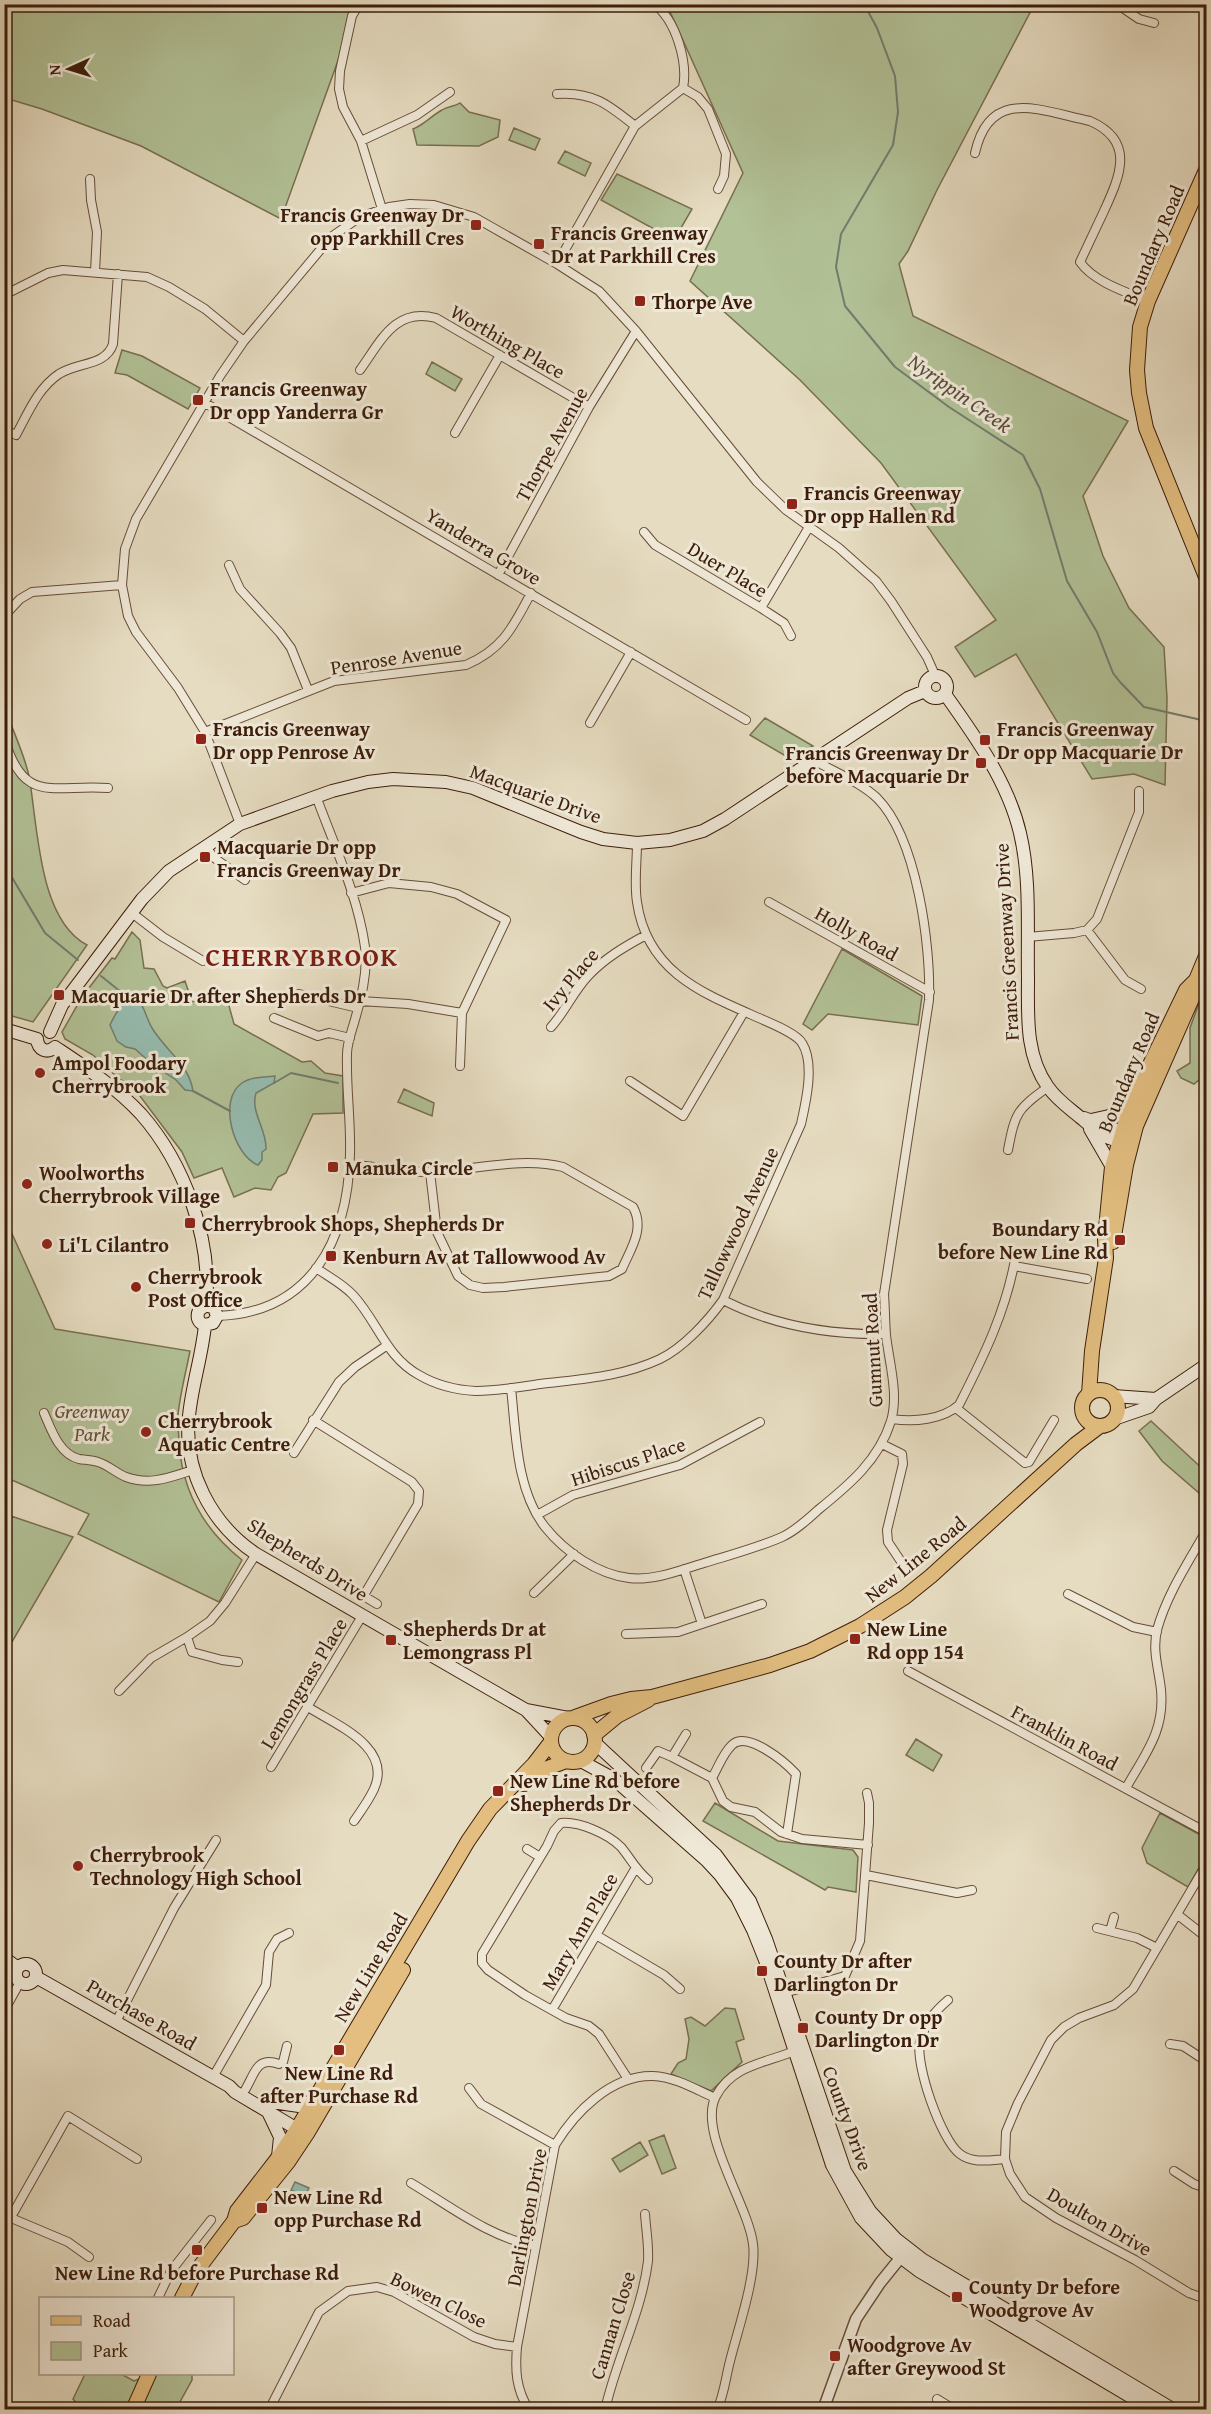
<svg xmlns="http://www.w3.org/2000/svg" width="1211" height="2414" font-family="'Gentium Book Plus',serif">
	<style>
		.green { fill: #b2c196; stroke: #786f50; stroke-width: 1.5 }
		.water { fill: #96bcb0; stroke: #727c6e; stroke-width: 1.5 }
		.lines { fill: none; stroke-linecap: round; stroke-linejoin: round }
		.stream { stroke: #727c6e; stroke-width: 2 }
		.minor-casing { stroke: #674d38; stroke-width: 10 }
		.tertiary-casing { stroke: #674d38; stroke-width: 13 }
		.secondary-casing { stroke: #3d1d0a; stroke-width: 14 }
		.primary-casing { stroke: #3d1d0a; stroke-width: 16 }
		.minor { stroke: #efe8d7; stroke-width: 8 }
		.tertiary { stroke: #efe8d7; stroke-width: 10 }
		.secondary { stroke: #efe8d7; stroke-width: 12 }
		.primary { stroke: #e3be80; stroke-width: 14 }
		.poi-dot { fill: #8f2418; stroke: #efe8d7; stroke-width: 2 }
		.labels { text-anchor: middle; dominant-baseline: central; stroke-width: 6; stroke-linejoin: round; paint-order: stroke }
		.poi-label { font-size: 20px; font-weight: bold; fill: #3d1d0a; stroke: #efe8d7; text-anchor: start }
		.street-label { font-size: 20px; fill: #3d1d0a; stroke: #efe8d7 }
		.park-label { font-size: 20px; font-style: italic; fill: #604e34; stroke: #efe8d7 }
		.water-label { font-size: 21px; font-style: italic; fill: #584d3c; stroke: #efe8d7 }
		.district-label { font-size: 26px; font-weight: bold; letter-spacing: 1.5px; fill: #7a1f14; stroke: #efe8d7 }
	</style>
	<rect width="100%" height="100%" fill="#e6dcc1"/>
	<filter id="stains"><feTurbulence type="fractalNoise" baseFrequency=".00333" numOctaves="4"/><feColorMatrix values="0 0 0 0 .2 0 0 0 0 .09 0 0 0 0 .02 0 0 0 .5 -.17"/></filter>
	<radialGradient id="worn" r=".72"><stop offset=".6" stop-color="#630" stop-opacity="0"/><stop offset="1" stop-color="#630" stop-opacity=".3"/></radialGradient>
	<path class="green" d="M4 5H358L281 219 141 146 42 109 5 98Z
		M667 5H1034L937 190 908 251 899 264 913 316 1128 421 1083 496 1103 556 1129 608 1164 647 1167 698 1165 785 1134 774 1092 779 1016 654 975 677 955 647 996 620 881 463 800 380 690 281 743 173Z
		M460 103 469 112 500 120 498 137 479 146 417 145 413 129C425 124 431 116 442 110 448 106 454 107 460 103Z
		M514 128 540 139 535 150 509 140Z
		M565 151 591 163 585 176 558 163Z
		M617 174 692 209 674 240 601 200Z
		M122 350 142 356 200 388 188 409 127 375 115 373Z
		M432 362 462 379 455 391 426 374Z
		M4 706C12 729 24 753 29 776 38 826 38 919 87 945L33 1022 5 1014Z
		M765 718 813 746 789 758 750 735Z
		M132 932 140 940 144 968 154 969 163 986 167 988 185 981 192 1002 226 995 234 1024 302 1062 311 1061 325 1073 343 1076V1113L313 1114 286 1173 278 1177 271 1190 255 1188 234 1197 222 1168 194 1178 182 1152 134 1088 118 1078 93 1055 65 1039 62 1032 82 997 112 958 115 959Z
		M842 949 922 996 918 1025 828 1014 812 1030 803 1024Z
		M1206 989V1074L1194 1084 1181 1078 1177 1071 1190 1063V1028L1203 992Z
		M404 1089 434 1103 432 1116 398 1102Z
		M4 1216 55 1329 190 1351C186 1372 180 1394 178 1415 177 1424 179 1433 179 1442 182 1492 204 1530 242 1560L219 1602 78 1534 89 1514 5 1477Z
		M1151 1421 1206 1472V1499L1162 1461 1139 1431Z
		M11 1516 73 1537 5 1654V1541Z
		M916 1739 942 1755 933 1771 906 1755Z
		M715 1803 778 1841 853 1850 858 1857 856 1892 828 1887 825 1890 703 1821Z
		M1160 1813 1206 1838V1855L1188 1887 1147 1863 1142 1848Z
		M725 2008 735 2009 744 2039 736 2042 742 2062 711 2091 671 2074 678 2063 686 2059 689 2039 685 2019 691 2017 705 2026Z
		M664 2135 676 2168 662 2174 649 2141Z
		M640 2142 648 2155 620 2172 612 2159Z
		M85 2374H121L134 2381 152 2374H192V2380L176 2409H82L73 2399Z"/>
	<path class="water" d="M137 998C145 1007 146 1018 152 1028 165 1050 189 1064 193 1091L185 1090 176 1080 152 1064 135 1049 126 1047 117 1041 110 1025C116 1012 122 1001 137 998Z
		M275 1076 274 1083 256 1093C250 1112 267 1130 266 1149L262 1152V1160L258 1165C234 1156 217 1100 242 1083 251 1077 264 1077 275 1076Z
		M295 2182 309 2188 305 2196 291 2190Z"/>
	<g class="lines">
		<path class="stream" d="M864 4 877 28 895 76 898 112 893 145 841 234 836 267 845 306 895 367 949 407 1023 455 1040 489 1067 581 1097 632 1113 673 1120 682 1144 707 1206 721
			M4 864 45 933 78 960
			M101 976 121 992
			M274 1083 291 1073 338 1083
			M193 1091 230 1111"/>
		<g class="minor-casing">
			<path id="minor" d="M359 4 352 16 340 71 339 89 343 107 361 141 382 209
				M1117 4 1139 19 1154 23
				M683 88 698 97 708 109 726 154 724 176 718 189
				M557 94C592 91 609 105 635 126
				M361 141 417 115 450 92
				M975 153C990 86 1041 111 1090 121 1136 141 1120 176 1104 211 1096 228 1088 245 1080 262 1094 282 1126 292 1148 301
				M90 179 91 200 97 232 95 272
				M557 264 635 126 683 88C688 62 676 20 654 4
				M4 295 48 273 63 270 147 277 169 287 205 309 244 341
				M360 370C381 341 395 307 436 318L589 407
				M205 403 746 720
				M4 430 16 435C28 413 38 388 59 374 78 362 106 366 113 344L118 274
				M455 433 500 355
				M644 532 655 545 761 608 784 623 791 636
				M229 565 240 589 280 633 291 648 308 690
				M498 575 589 407 636 331
				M761 608 809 527
				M4 616 20 599 32 592 122 585
				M590 723 631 652
				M205 732 334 681 466 665C503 649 513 627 531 593
				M4 737C23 806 53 784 108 788
				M240 824 205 732 178 688 136 632 128 616 122 585 125 549 136 519 220 376 244 341 331 237 360 217 389 207 410 204 434 205 474 217 557 264 599 291 636 331 757 482 786 510 839 548 876 581 891 601 927 657 935 675
				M206 846 213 857 245 880
				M351 893 389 883 431 887 457 894 506 920 462 1013 460 1066
				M769 902 930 992
				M132 913 163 937 203 961
				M1087 930 1125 980 1141 989
				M1027 937 1074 933 1087 930 1097 919 1139 812V791
				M322 954 332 961 365 957
				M299 994 358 1008
				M360 1001 408 1004 462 1013
				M274 1018 318 1036 329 1033 350 1038
				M551 1027C565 1012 573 992 588 976 605 958 624 947 646 935
				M630 1081 683 1116 744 1012
				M1008 1150C1015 1113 1017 1109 1048 1087
				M350 1164C376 1167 403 1172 429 1172 473 1171 519 1156 563 1167L633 1207C645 1229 631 1248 622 1269L609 1276 504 1287 483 1288 470 1285 458 1276 437 1232 430 1172
				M1014 1266 1087 1279
				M316 1268C329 1277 343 1284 353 1295 378 1322 385 1356 419 1375 436 1385 456 1390 476 1391 497 1391 519 1387 540 1384 580 1379 622 1377 660 1359 683 1348 708 1321 723 1300L801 1124C806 1102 815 1063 802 1043 796 1033 770 1023 759 1018 702 993 647 972 637 902 634 883 637 862 637 843
				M1206 1268V1253
				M723 1300C774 1326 829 1335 886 1334
				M217 1316C311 1313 348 1240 350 1154 351 1121 346 1088 347 1054 347 1044 351 1033 354 1023 361 999 368 973 365 947 358 896 334 845 316 796
				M511 1388C516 1433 516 1490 545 1527 565 1552 597 1574 629 1578 654 1581 681 1570 704 1563 730 1555 757 1548 782 1537 795 1531 807 1520 818 1510 849 1485 879 1460 891 1421 899 1394 889 1362 886 1335 885 1321 885 1308 884 1294L929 1000C931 946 917 838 877 798 860 782 834 772 814 760
				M956 1408 1025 1463 1029 1462 1054 1420
				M44 1413C51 1429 59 1454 79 1459 85 1460 92 1460 98 1462 108 1465 116 1473 126 1477 150 1486 171 1477 193 1470
				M892 1419C914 1422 942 1420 959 1405 984 1356 1007 1309 1016 1254
				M313 1420 412 1482 419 1491 418 1504 364 1595
				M882 1444 902 1454 903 1464 887 1530 888 1542 906 1569
				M294 1453 339 1382 355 1367 386 1346
				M537 1515 573 1495 680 1465 760 1422
				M352 1589 377 1604
				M534 1593 574 1554
				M1068 1594 1133 1627 1157 1632
				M702 1624 762 1604
				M626 1634 678 1632 702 1624 684 1569
				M187 1637 192 1652 222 1660 238 1662
				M908 1671 1206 1832
				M119 1691 151 1658 187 1637 210 1621 225 1603 256 1554
				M308 1707C336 1725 393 1747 374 1789 369 1800 361 1811 354 1821
				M686 1734 672 1757 712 1778
				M271 1767 362 1616
				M646 1768 658 1751 672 1757
				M712 1778 723 1801 731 1807 755 1812 781 1832 802 1839 868 1845
				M712 1778C718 1768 723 1753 732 1745 747 1730 785 1762 796 1774L787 1834
				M1126 1788C1145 1754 1165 1731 1161 1690 1159 1669 1152 1652 1157 1630 1167 1594 1188 1563 1206 1531
				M527 1849 540 1857
				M1206 1865 1133 1989 1114 2005 1079 2018 1064 2027 1051 2040 1018 2103 1006 2132 1005 2159 1010 2174 1025 2197 1056 2218 1135 2260 1189 2293 1206 2299
				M866 1875 957 1893 972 1890
				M1178 1915 1206 1937
				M1097 1928 1137 1938 1157 1948
				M1110 1931 1114 1917
				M596 1935 664 1975 680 1989
				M784 1993 845 1976 860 1941 869 1823V1803L867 1793
				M948 2000C934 2012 925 2023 920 2042 915 2065 941 2140 960 2154 973 2164 990 2160 1005 2159
				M552 2010 635 1869
				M4 2011 20 1982
				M116 2022 174 1908 216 1840
				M1170 2044 1183 2046 1206 2061
				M213 2077 266 1985 269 1952 277 1939 289 1933
				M628 2079 599 2034 589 2026 566 2018 525 1995 488 1970 482 1963V1954L547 1846 554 1831 561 1823C579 1821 608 1834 621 1847 631 1859 635 1869 648 1880
				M469 2088 481 2104 555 2145
				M245 2090C255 2074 256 2056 279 2064L283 2062 287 2046
				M1174 2171 1194 2184 1206 2188
				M411 2183C450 2206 490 2238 536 2246
				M4 2215 68 2242 89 2257
				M11 2217 68 2116 137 2159
				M158 2298 171 2271 211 2220
				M937 2399 955 2410
				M720 2405 735 2410
				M269 2410 319 2312 348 2291 377 2287 394 2292 474 2337 495 2344 517 2347
				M529 2410C516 2389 515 2371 517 2347L555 2145C575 2112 611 2075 653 2076 675 2077 695 2089 715 2098
				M605 2410C616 2360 642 2311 648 2261 649 2246 646 2229 645 2214
				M717 2410C724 2395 726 2376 730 2361 738 2329 757 2275 753 2244 748 2204 697 2131 716 2096 733 2064 767 2063 797 2050"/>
		</g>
		<g class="tertiary-casing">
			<path id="tertiary" d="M823 2410 856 2319 880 2283 905 2252"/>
		</g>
		<g class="secondary-casing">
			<path id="secondary" d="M925 687a11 11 0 1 1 22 0a11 11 0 1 1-22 0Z
				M945 694C975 736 1008 782 1020 833 1031 879 1027 930 1028 978 1028 1015 1025 1055 1048 1087 1057 1100 1069 1108 1081 1118 1095 1130 1108 1143 1128 1140
				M4 1029 37 1039
				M50 1032 62 1005 142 899 169 871 240 824 332 791 368 782 393 779 446 782 473 788 581 832 603 839 637 843 670 840 703 831 725 819 908 698 925 691
				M37 1039C38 1050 47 1054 55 1047
				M55 1047C85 1067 116 1087 141 1114 185 1164 212 1240 206 1305
				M1084 1118 1122 1132 1129 1137
				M1091 1120 1109 1116 1131 1104
				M1090 1129 1112 1167
				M205 1325C202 1356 192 1385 189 1416 183 1470 211 1524 256 1554L526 1710 551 1737
				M205 1325 213 1323 217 1316 214 1308 206 1305
				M205 1325C198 1323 196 1317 199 1310L206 1305
				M1113 1396 1156 1399
				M1114 1419 1149 1407 1156 1399 1206 1365
				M526 1710 568 1718
				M595 1743 716 1855 750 1901 766 1939 845 2171 870 2211 896 2239 923 2260 1174 2410
				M581 1761 614 1779 706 1860 720 1875 737 1898 753 1930 765 1960 832 2165 861 2218 891 2250 919 2271 1153 2410
				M4 1958 18 1968
				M16 1974a10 10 0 1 1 20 0a10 10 0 1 1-20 0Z
				M36 1977 229 2086 235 2092 297 2129 304 2131
				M265 2101 299 2106 314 2100
				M269 2114 280 2137 278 2157"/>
		</g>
		<g class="primary-casing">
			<path id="primary" d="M1206 170 1148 301 1140 327 1137 370 1139 393 1146 428 1206 577
				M1113 1242 1126 1165 1136 1126 1194 994 1196 982
				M1082 1408a18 18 0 1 1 36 0a18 18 0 1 1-36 0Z
				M1089 1394 1092 1351 1106 1258 1105 1239 1112 1167 1131 1104 1186 990 1196 980 1206 956
				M575 1717 611 1704 631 1699 652 1697 770 1665 810 1651 860 1626 905 1597 931 1576 1076 1444 1100 1426
				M551 1740a22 22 0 1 1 44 0a22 22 0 1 1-44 0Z
				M594 1735 617 1716 648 1700
				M524 1784 545 1769 566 1761
				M234 2221 243 2218 288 2162 308 2132 403 1970
				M182 2298 195 2273 234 2221 237 2211 278 2158 297 2129 468 1841 490 1809 534 1764 551 1742
				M133 2410 149 2374"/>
		</g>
		<use href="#minor" class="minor"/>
		<use href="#tertiary" class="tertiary"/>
		<use href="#secondary" class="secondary"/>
		<use href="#primary" class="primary"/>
	</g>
	<g class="poi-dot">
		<rect x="470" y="219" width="12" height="12" rx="3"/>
		<rect x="533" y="238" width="12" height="12" rx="3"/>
		<rect x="634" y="295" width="12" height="12" rx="3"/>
		<rect x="192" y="394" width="12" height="12" rx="3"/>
		<rect x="786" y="498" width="12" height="12" rx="3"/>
		<rect x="195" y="733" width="12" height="12" rx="3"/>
		<rect x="979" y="734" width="12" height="12" rx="3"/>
		<rect x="975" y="757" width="12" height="12" rx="3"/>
		<rect x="199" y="851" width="12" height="12" rx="3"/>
		<rect x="53" y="989" width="12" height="12" rx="3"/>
		<circle cx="40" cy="1073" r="6"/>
		<rect x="327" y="1161" width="12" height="12" rx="3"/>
		<circle cx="27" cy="1184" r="6"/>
		<rect x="184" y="1217" width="12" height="12" rx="3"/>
		<rect x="1114" y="1234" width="12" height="12" rx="3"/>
		<circle cx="47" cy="1244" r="6"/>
		<rect x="325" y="1250" width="12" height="12" rx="3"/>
		<circle cx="136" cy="1287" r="6"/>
		<circle cx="146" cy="1432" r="6"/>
		<rect x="849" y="1633" width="12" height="12" rx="3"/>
		<rect x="385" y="1634" width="12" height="12" rx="3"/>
		<rect x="492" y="1785" width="12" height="12" rx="3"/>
		<circle cx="78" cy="1866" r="6"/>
		<rect x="756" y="1965" width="12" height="12" rx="3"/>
		<rect x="797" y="2022" width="12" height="12" rx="3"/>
		<rect x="333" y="2044" width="12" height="12" rx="3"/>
		<rect x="256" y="2202" width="12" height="12" rx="3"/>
		<rect x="191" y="2244" width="12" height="12" rx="3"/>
		<rect x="951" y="2291" width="12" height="12" rx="3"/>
		<rect x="829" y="2350" width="12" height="12" rx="3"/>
	</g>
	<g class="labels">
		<g class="poi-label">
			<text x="464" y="214" text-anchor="end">Francis Greenway Dr<tspan x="464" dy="23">opp Parkhill Cres</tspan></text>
			<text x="551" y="232">Francis Greenway<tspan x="551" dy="23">Dr at Parkhill Cres</tspan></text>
			<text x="652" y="301">Thorpe Ave</text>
			<text x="210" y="388">Francis Greenway<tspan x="210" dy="23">Dr opp Yanderra Gr</tspan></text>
			<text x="804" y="492">Francis Greenway<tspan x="804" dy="23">Dr opp Hallen Rd</tspan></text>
			<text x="213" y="728">Francis Greenway<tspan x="213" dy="23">Dr opp Penrose Av</tspan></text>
			<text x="997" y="728">Francis Greenway<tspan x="997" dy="23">Dr opp Macquarie Dr</tspan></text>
			<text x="969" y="752" text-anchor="end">Francis Greenway Dr<tspan x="969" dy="23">before Macquarie Dr</tspan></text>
			<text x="217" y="846">Macquarie Dr opp<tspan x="217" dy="23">Francis Greenway Dr</tspan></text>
			<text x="71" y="995">Macquarie Dr after Shepherds Dr</text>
			<text x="52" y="1062">Ampol Foodary<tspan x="52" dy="23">Cherrybrook</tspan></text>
			<text x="345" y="1167">Manuka Circle</text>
			<text x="39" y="1172">Woolworths<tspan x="39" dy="23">Cherrybrook Village</tspan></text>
			<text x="202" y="1223">Cherrybrook Shops, Shepherds Dr</text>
			<text x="1108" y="1228" text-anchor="end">Boundary Rd<tspan x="1108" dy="23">before New Line Rd</tspan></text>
			<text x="59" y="1244">Li'L Cilantro</text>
			<text x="343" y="1256">Kenburn Av at Tallowwood Av</text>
			<text x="148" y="1276">Cherrybrook<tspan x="148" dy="23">Post Office</tspan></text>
			<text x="158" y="1420">Cherrybrook<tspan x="158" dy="23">Aquatic Centre</tspan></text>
			<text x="403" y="1628">Shepherds Dr at<tspan x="403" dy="23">Lemongrass Pl</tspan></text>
			<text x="867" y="1628">New Line<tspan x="867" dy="23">Rd opp 154</tspan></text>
			<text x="510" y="1780">New Line Rd before<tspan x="510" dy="23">Shepherds Dr</tspan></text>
			<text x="90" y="1854">Cherrybrook<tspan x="90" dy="23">Technology High School</tspan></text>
			<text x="774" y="1960">County Dr after<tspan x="774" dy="23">Darlington Dr</tspan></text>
			<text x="815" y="2016">County Dr opp<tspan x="815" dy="23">Darlington Dr</tspan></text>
			<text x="339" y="2072" text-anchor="middle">New Line Rd<tspan x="339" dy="23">after Purchase Rd</tspan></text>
			<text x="274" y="2196">New Line Rd<tspan x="274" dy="23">opp Purchase Rd</tspan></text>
			<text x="197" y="2272" text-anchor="middle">New Line Rd before Purchase Rd</text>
			<text x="969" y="2286">County Dr before<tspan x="969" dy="23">Woodgrove Av</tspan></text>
			<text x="847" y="2344">Woodgrove Av<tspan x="847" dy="23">after Greywood St</tspan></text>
		</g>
		<g class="street-label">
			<text transform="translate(1153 245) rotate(-67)">Boundary Road</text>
			<text transform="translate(508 341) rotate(30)">Worthing Place</text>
			<text transform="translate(551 444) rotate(-61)">Thorpe Avenue</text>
			<text transform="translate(484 546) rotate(31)">Yanderra Grove</text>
			<text transform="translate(728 569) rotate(31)">Duer Place</text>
			<text transform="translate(396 657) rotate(-9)">Penrose Avenue</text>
			<text transform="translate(536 793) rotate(20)">Macquarie Drive</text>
			<text transform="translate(857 933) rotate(29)">Holly Road</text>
			<text transform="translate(1006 942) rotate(-93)">Francis Greenway Drive</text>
			<text transform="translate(570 979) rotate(-50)">Ivy Place</text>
			<text transform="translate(1128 1072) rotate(-67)">Boundary Road</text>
			<text transform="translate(737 1223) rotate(-65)">Tallowwood Avenue</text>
			<text transform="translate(872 1350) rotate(-93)">Gumnut Road</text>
			<text transform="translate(628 1461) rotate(-18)">Hibiscus Place</text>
			<text transform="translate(308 1559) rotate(32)">Shepherds Drive</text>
			<text transform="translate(915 1559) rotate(-39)">New Line Road</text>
			<text transform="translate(303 1683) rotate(-59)">Lemongrass Place</text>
			<text transform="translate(1065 1737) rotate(28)">Franklin Road</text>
			<text transform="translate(579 1931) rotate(-60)">Mary Ann Place</text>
			<text transform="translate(370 1967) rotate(-59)">New Line Road</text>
			<text transform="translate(142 2014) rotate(30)">Purchase Road</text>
			<text transform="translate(848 2118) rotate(70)">County Drive</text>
			<text transform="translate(526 2217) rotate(-79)">Darlington Drive</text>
			<text transform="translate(1100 2221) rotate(30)">Doulton Drive</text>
			<text transform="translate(439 2299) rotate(26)">Bowen Close</text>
			<text transform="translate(612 2325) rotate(-73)">Cannan Close</text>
		</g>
		<g class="park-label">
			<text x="92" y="1410">Greenway<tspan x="92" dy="23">Park</tspan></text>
		</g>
		<g class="water-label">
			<text transform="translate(960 393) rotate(35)">Nyrippin Creek</text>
		</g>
		<g class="district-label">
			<text x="302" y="956">CHERRYBROOK</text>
		</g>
	</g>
	<rect width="1211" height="2414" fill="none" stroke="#e6dcc1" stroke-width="24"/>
	<rect x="6" y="6" width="1199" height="2402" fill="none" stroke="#3d1d0a" stroke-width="3"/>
	<rect x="12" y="12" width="1187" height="2390" fill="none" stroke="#3d1d0a" stroke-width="1.5"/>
	<rect x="39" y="2297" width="195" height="78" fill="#efe8d7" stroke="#a89785" stroke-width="1.5"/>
	<rect x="51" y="2316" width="30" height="9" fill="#e3be80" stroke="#a89785" stroke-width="1.5"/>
	<text x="93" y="2327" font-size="18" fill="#3d1d0a">Road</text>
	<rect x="51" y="2342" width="30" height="18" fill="#b2c196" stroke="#a89785" stroke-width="1.5"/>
	<text x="93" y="2357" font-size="18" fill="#3d1d0a">Park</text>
	<g transform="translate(69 69) rotate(266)" stroke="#efe8d7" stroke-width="4.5" paint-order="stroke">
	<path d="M0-4.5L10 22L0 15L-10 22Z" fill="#3d1d0a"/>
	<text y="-9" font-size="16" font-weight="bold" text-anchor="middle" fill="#3d1d0a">N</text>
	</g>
	<rect width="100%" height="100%" filter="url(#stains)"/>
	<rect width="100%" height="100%" fill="url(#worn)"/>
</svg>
